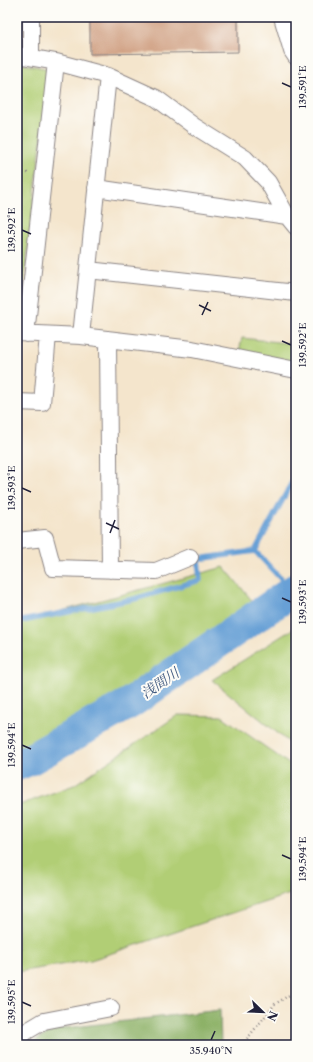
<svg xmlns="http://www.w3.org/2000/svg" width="313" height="1062" font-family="'Libre Caslon Text','Noto Serif JP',serif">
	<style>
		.green { fill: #b1ce74; stroke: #6a7858 }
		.forest { fill: #8cb166; stroke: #576a50 }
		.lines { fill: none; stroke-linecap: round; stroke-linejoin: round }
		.stream { stroke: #68a0d6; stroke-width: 5.5 }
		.river { stroke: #68a0d6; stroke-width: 32 }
		.building { fill: #cf9e80 }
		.street-casing { stroke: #8b8484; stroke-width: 18 }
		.path { stroke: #8b8484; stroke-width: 2.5; stroke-dasharray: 1 3; stroke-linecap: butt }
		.street { stroke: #fff; stroke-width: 16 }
		.ticks { fill: none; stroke: #22223b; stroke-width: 1.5 }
		.labels { text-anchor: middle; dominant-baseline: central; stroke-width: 4; stroke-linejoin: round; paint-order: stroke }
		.water-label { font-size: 14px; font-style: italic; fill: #425b81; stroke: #fdfcf7 }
		.neatline { fill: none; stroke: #22223b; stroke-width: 1.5 }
		.ticks-label { font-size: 10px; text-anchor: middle; fill: #22223b }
	</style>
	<rect width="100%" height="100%" fill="#fdfcf7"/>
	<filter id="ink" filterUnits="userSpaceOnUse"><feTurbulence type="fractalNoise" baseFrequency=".025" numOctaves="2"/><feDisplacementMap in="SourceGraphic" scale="8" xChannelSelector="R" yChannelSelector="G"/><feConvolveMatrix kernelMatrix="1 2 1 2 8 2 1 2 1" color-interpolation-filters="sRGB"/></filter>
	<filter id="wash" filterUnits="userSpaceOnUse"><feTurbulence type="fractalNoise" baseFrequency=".012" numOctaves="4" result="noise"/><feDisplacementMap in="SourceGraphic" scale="16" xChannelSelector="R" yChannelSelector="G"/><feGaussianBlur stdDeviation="0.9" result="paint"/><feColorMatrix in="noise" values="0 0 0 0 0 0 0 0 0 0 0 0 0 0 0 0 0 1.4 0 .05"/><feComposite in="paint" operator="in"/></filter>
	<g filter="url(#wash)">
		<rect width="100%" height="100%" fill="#f4e5cc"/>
		<path class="green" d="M17 63 50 69 19 323H17Z
			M242 338 296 344V365L239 352Z
			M224 567 254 603 87 719 17 750V623Z
			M296 627V748L212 680Z
			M178 715 222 716 296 769V892L91 960 17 972V806L74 785Z"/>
		<path class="forest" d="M220 1010 221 1045H27L56 1029Z"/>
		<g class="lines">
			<path class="stream" d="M255 551 296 475
				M17 622 134 599 200 580 198 559 255 551 292 591"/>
			<path class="river" d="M17 765 29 760 130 703 296 589"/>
		</g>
		<g id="blocks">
			<path class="building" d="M90 17H238V52L90 54Z"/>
		</g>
	</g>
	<g filter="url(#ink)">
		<use href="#blocks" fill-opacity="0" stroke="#8b8484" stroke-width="1"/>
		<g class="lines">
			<g class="street-casing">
				<path id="street" d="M282 17 292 51 296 57
					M17 55 56 62 108 76 156 98 194 126 245 158 268 182 287 216 296 227
					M31 57V17
					M96 188 287 216
					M88 270 296 293
					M17 333 81 336 192 349 296 370
					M26 334 56 62
					M81 336 108 76
					M108 339 110 570
					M17 402 42 403 48 335
					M17 541 45 538 53 568 156 571 190 557
					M17 1037 44 1021 111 1008"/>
			</g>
			<path class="path" d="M17 163 19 172 17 193
				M19 172 28 173
				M242 1045 275 1004 296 991"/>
			<use href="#street" class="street"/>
		</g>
	</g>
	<path class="ticks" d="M282 83 291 87M22 230 31 234M199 305 211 311M202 315 208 302M282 341 291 345M22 488 31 492M106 523 119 529M110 533 115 520M282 598 291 602M22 745 31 749M282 855 291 859M22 1002 31 1006M211 1040 215 1031"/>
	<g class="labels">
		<g class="water-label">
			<text transform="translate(160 683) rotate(-34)">浅間川</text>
		</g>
	</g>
	<rect width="313" height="1062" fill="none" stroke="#fdfcf7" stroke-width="44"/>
	<g transform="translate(263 1012) rotate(113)" stroke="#fdfcf7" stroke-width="3" paint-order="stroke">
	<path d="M0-3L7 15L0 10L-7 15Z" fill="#22223b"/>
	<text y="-6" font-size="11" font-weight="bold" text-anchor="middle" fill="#22223b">N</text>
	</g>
	<rect x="22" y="22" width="269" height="1018" class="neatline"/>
	<g class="ticks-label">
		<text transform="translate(302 87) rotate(-90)" y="4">139.591°E</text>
		<text transform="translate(11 230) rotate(-90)" y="4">139.592°E</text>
		<text transform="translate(302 345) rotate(-90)" y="4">139.592°E</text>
		<text transform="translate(11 488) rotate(-90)" y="4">139.593°E</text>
		<text transform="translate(302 602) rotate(-90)" y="4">139.593°E</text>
		<text transform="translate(11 745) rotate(-90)" y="4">139.594°E</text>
		<text transform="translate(302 859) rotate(-90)" y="4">139.594°E</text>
		<text transform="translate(11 1002) rotate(-90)" y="4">139.595°E</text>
		<text x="211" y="1054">35.940°N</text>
	</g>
</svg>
